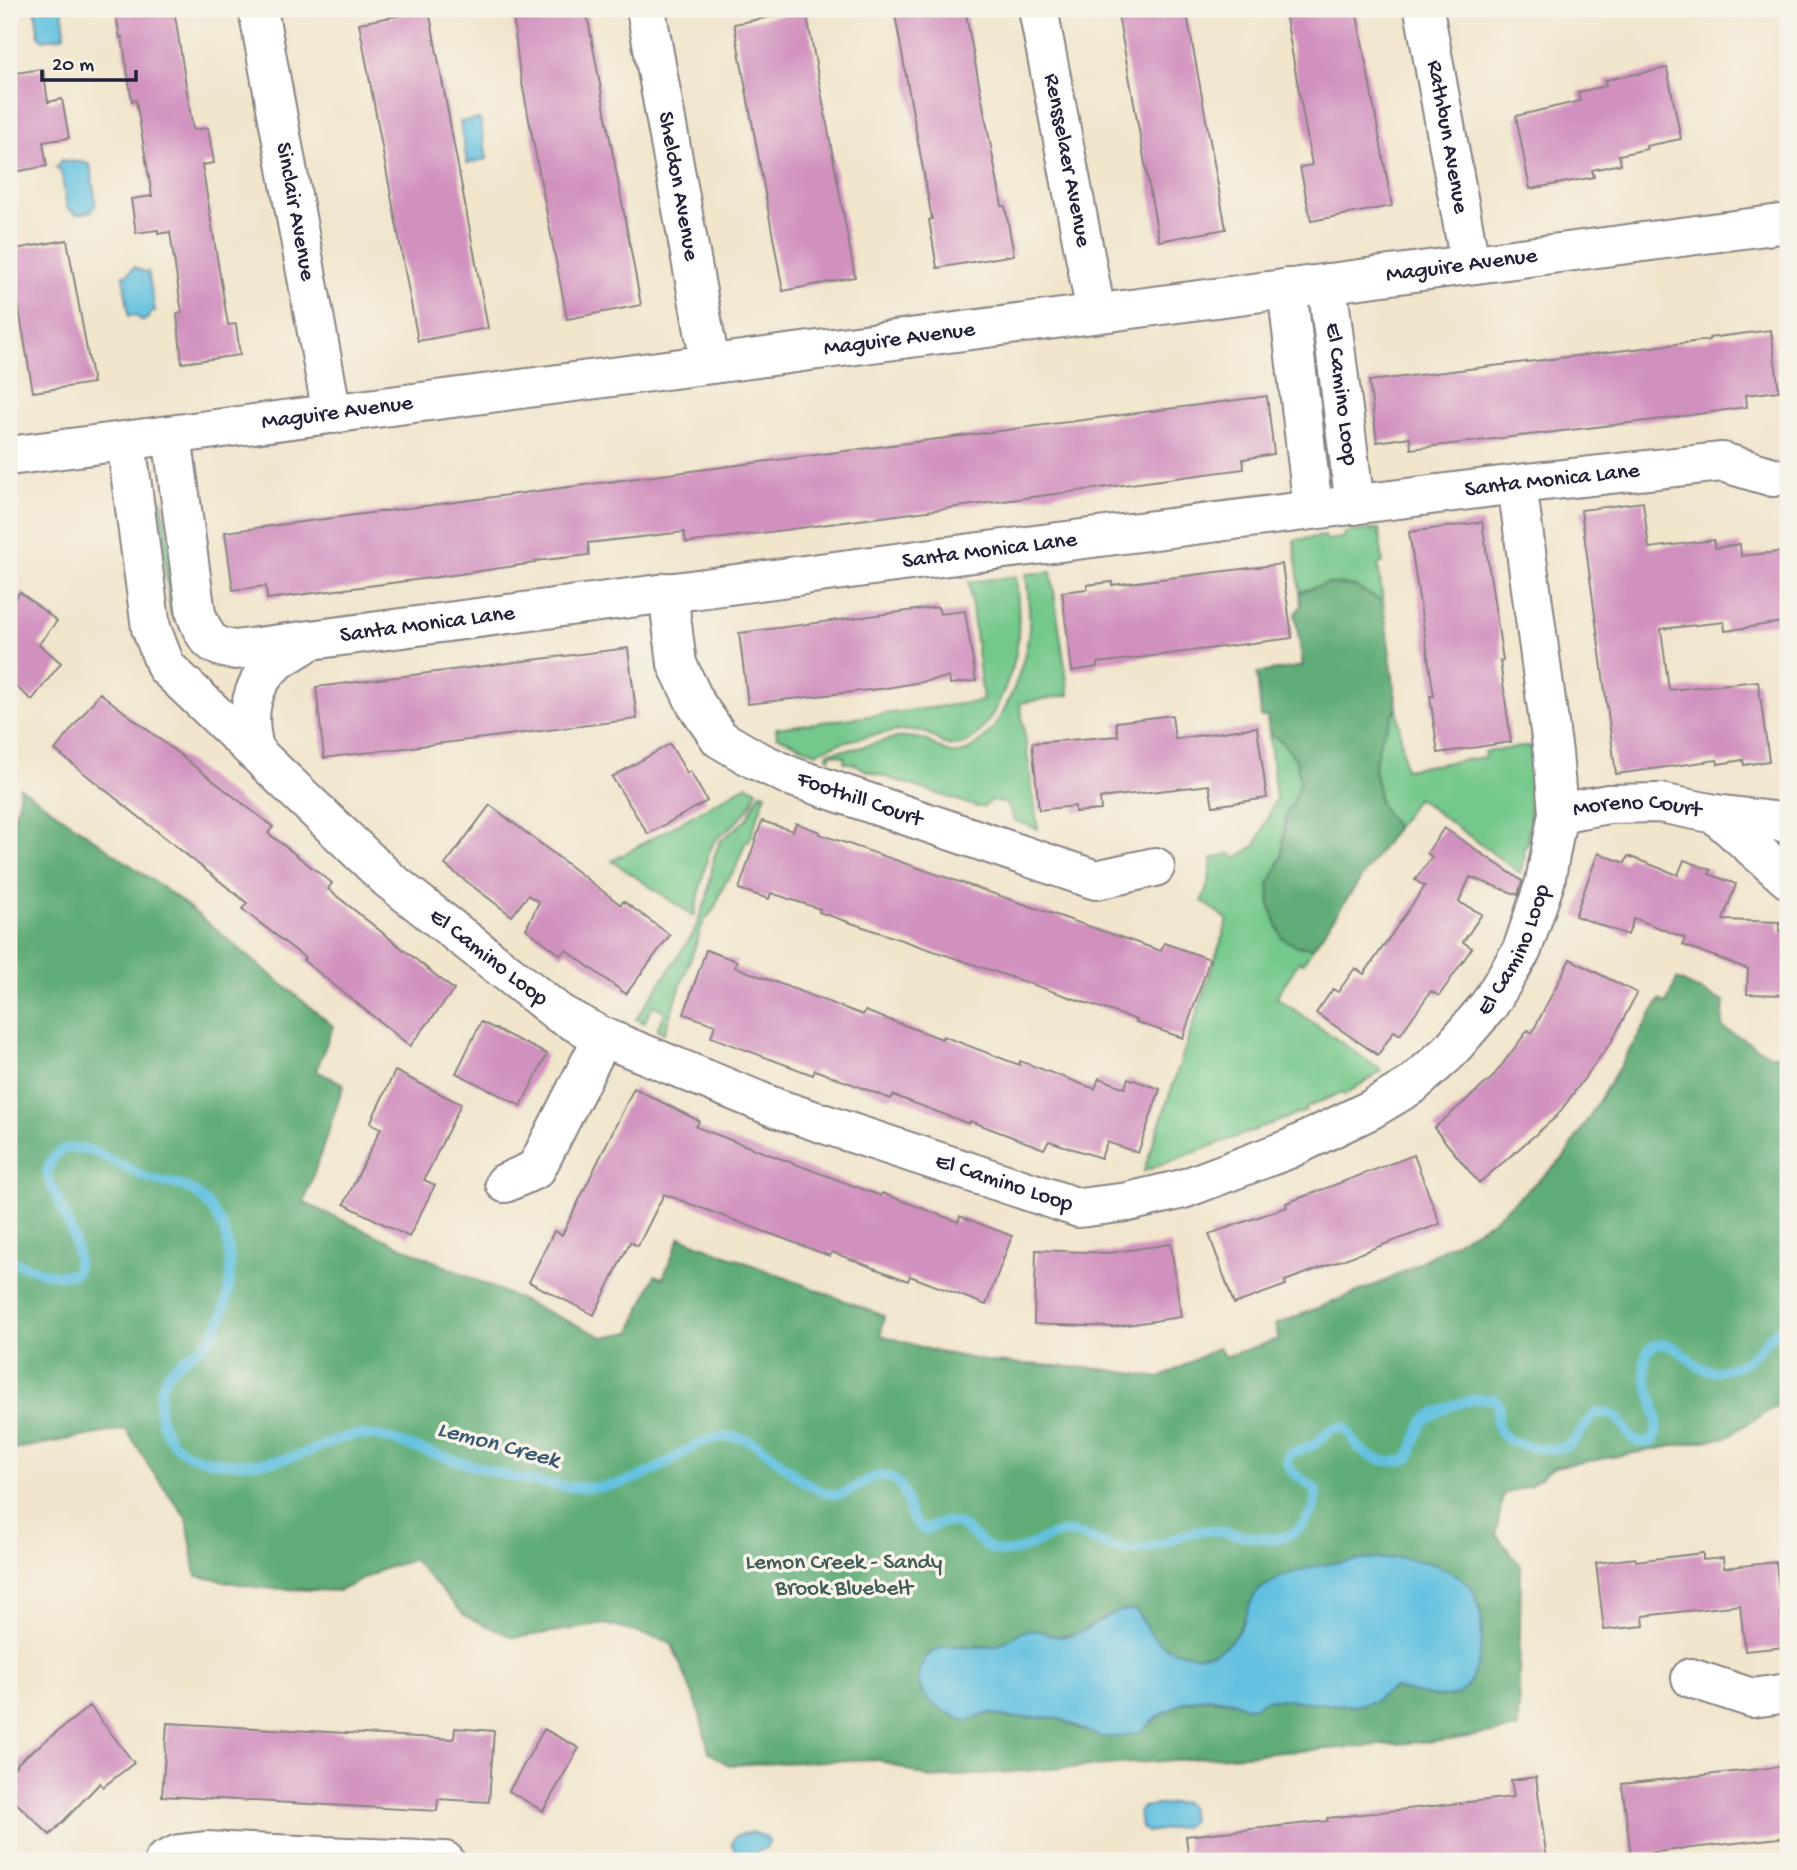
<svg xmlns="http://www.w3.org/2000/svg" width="1797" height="1870" font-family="'Gochi Hand',sans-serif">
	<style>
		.green { fill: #74c88b; stroke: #4b7563; stroke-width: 2 }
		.forest { fill: #5fac77; stroke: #406759; stroke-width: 2; fill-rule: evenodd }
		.water { fill: #62c1e0; stroke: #42728e; stroke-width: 2 }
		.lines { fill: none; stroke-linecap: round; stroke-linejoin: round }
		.stream { stroke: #62c1e0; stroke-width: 10 }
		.building { fill: #d191bf }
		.minor-casing { stroke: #8a8484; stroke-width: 42 }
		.minor { stroke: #fff; stroke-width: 38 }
		.labels { text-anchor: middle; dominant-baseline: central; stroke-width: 7; stroke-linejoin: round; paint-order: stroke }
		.street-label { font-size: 23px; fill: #22223b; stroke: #f7f3e8 }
		.park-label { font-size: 23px; fill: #3f5c57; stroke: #f7f3e8 }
		.water-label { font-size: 24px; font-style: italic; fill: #385a75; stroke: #f7f3e8 }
	</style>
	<rect width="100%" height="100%" fill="#f7f3e8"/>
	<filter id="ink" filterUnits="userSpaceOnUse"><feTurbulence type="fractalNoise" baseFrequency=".0143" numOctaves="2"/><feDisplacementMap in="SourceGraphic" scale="14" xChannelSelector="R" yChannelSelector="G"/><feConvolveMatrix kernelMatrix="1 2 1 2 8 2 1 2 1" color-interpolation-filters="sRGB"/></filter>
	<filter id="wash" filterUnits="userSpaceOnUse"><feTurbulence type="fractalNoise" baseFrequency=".00686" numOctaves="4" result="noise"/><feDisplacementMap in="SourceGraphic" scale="28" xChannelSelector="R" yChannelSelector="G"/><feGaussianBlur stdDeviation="1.57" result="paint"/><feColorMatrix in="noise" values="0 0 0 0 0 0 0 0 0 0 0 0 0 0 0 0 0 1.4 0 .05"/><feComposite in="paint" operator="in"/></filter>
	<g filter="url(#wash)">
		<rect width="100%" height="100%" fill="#f1e5cc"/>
		<path class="green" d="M1319 346 1333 471 1327 468 1313 350Z
			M162 501 182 621 174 620 171 614 158 509Z
			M1379 529 1383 563 1378 564 1383 602C1347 582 1340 579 1300 592L1294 540 1325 536 1326 540 1344 538V533Z
			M1051 572 1069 695 1020 703 1038 829 1015 821 1006 803 991 800 984 807H978L865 770 855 764 844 762 845 757 832 753 830 758 827 756 828 752C840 750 853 750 865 746 884 741 899 735 918 738 935 741 944 758 963 752 1000 742 1027 663 1029 628 1030 610 1028 592 1026 574Z
			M1016 576C1018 599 1020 623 1017 646 1014 673 987 745 955 746 941 746 933 734 921 731 899 727 835 742 816 753L777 736 776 728 983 701 969 582Z
			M1397 707 1405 769 1485 757V752L1531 746 1533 790 1528 845 1524 848 1525 859 1520 873 1417 798 1396 828 1380 804 1374 767 1380 740Z
			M1269 733 1283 743 1296 760 1300 780 1294 800 1286 814 1282 856 1269 885 1296 946 1313 948 1303 963 1299 962 1276 997 1382 1071 1344 1095 1342 1092 1306 1108V1111L1144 1171 1228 920 1202 901 1209 881 1212 859 1230 853 1236 858 1256 845 1276 798Z
			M747 785 757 790 752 803 741 818 714 841 707 858 694 916 612 861Z
			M761 792 766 793 749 842 746 841 735 870 725 883 714 909 704 921 664 1033 657 1029 666 1012 653 1005 644 1023 636 1019 693 934 707 898 714 857 720 841 746 820Z"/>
		<path class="forest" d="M1328 583 1356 587 1383 602 1397 707 1380 740 1374 767 1380 804 1396 828 1313 948 1296 946 1282 938 1270 907 1269 885 1282 856 1286 814 1294 800 1300 780 1296 760 1283 743 1269 733 1267 717H1261L1257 673 1303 666 1295 614 1301 606 1300 592Z
			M20 787 180 900 333 1026 316 1071 344 1084 304 1203 603 1337 631 1332 655 1275 663 1278 680 1237 884 1316 881 1335 934 1351 991 1362 1103 1369 1160 1378 1219 1347 1224 1357 1279 1339 1275 1325 1390 1279 1492 1221 1564 1158 1660 1000 1666 1004 1677 979 1724 1002 1722 1027 1770 1055H1788V1399L1726 1437 1554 1467 1529 1486 1503 1494 1496 1535 1521 1566 1518 1729 1449 1740 930 1778 876 1759 728 1765 709 1752 698 1707 671 1642 605 1624 514 1638 465 1616 413 1560 383 1569 339 1591 261 1588 196 1576 187 1519 150 1468 126 1429 9 1450V826L18 806ZM1276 1580 1480 1606 1482 1628 1481 1647 1441 1698 1393 1688 1372 1702 1353 1706 1277 1699 1264 1700 1256 1706C1200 1694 1186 1694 1141 1731L1078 1729 1064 1720 1048 1717 1010 1718 990 1713 976 1717 926 1655 942 1647 996 1646 1003 1643 1077 1634 1111 1614 1137 1611 1153 1638 1169 1650 1194 1656 1214 1654 1231 1643 1258 1591Z"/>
		<path class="water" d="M35 9H62L65 32 62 37 43 40 39 36Z
			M480 119 487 159 467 163 460 122Z
			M62 160C72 164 80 159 90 165L96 203 92 211 77 214 67 208 61 171 56 168Z
			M134 267 144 272 148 271 155 311 151 312 148 318 143 321 134 315 129 316 123 275H127Z
			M1403 1558C1430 1562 1451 1566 1470 1587 1489 1607 1485 1683 1456 1695 1441 1701 1410 1691 1393 1688L1372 1702 1353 1706 1277 1699 1264 1700 1256 1706 1245 1707 1233 1701 1207 1697 1183 1702 1161 1715 1141 1731 1121 1737H1100L1064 1720 1048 1717 1010 1718 990 1713 966 1721C948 1713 922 1705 919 1682 917 1674 919 1669 923 1662 939 1634 973 1653 997 1645 1009 1642 1018 1630 1031 1630 1049 1631 1053 1640 1073 1635 1097 1628 1110 1606 1137 1611 1147 1632 1158 1647 1181 1653 1208 1660 1230 1650 1242 1624 1247 1614 1250 1599 1258 1591 1262 1587 1268 1585 1272 1582 1307 1562 1364 1559 1403 1558Z
			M1183 1802 1189 1806 1191 1820 1186 1826 1147 1832 1141 1827 1139 1813 1143 1807Z
			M752 1832 766 1837 769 1842 767 1847 755 1854 752 1861H733L736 1853 732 1844C735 1832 743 1835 752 1832Z"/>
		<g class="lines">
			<path class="stream" d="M9 1260C31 1268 53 1280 76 1273 84 1243 56 1202 47 1173 61 1117 121 1170 150 1179 164 1183 181 1183 193 1191 212 1205 223 1223 228 1245 233 1275 229 1313 210 1338 201 1351 186 1356 175 1366 151 1388 155 1434 183 1451 215 1470 278 1465 310 1451 327 1444 340 1436 359 1435 384 1434 405 1445 428 1452 469 1464 511 1479 553 1485 595 1491 623 1488 660 1467 675 1459 689 1447 705 1441 766 1420 781 1482 830 1494 854 1500 871 1463 896 1481 911 1493 902 1515 924 1530 933 1529 937 1521 948 1522 970 1523 979 1550 1002 1552 1024 1554 1041 1536 1062 1533 1085 1531 1105 1550 1128 1550 1157 1550 1169 1538 1194 1532 1232 1523 1280 1560 1308 1518 1315 1509 1317 1500 1315 1489L1291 1471 1287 1462 1289 1454C1298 1450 1309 1449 1316 1443 1328 1433 1327 1427 1344 1427 1350 1432 1350 1435 1354 1441 1364 1459 1391 1466 1409 1458L1423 1421C1444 1407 1469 1397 1494 1399L1499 1405C1498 1413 1495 1424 1499 1431 1507 1446 1554 1454 1568 1445 1583 1437 1587 1409 1607 1413 1631 1418 1621 1448 1652 1442 1671 1412 1628 1372 1652 1346 1684 1335 1688 1378 1723 1370 1762 1362 1760 1337 1788 1324"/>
		</g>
		<g id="blocks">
			<path class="building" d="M115 9H174L193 130 208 128 214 163 202 165 228 325 236 324 240 355 182 363 177 314 182 313 170 232 158 234V230L136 233 131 199 152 196 136 100 132 101 122 37 120 38Z
				M512 9H586L641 305 567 319 519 67Z
				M894 9H965L1002 206H1005L1014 255 937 268 929 220 932 219Z
				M1117 9H1186L1226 229 1159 241Z
				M1341 9H1356L1392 206 1311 221 1300 167 1312 165 1286 18Z
				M429 10 488 328 418 341 359 23Z
				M806 10 855 277 783 291 734 24Z
				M1667 68 1681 139 1646 146 1647 149 1619 155 1621 164 1592 170 1594 177 1530 189 1516 116 1580 101 1578 92 1606 86 1605 80Z
				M43 69 48 102 62 99 69 138 43 142 47 166 9 173V74Z
				M67 240 93 383 33 392 9 250Z
				M1771 330 1779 391 1746 395 1747 407 1663 419 1411 449 1410 437 1377 442 1369 381 1709 340V338Z
				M1267 396 1274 454 1243 459 1244 469 686 543 684 532 588 543 589 555 535 561V563L453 575 267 599 266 586 233 590 225 532Z
				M1643 502 1649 548 1714 540 1715 548 1740 544 1741 556 1788 551V621L1725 631 1724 622 1661 629 1669 690 1758 681 1769 761 1744 765 1743 760 1718 764 1717 760 1616 774 1581 510Z
				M1482 522 1503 660 1500 661 1511 742 1438 753 1430 696H1434L1409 532Z
				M1282 564 1292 638 1122 660 1097 663V667L1072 671 1062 592 1087 589V585L1112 582V585Z
				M20 592 57 621 39 644 61 663 32 700 9 681V607Z
				M938 607 940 614 965 611 976 681 950 684 949 677 887 688 748 704 739 633Z
				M628 648 637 719 324 758 316 687Z
				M100 693 273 827 268 833 332 883 328 889 454 990 410 1046 303 960 305 958 242 909 247 903 55 750Z
				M1172 715 1175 739 1257 727 1267 798 1213 806 1209 785 1100 798 1101 810 1075 812V806L1039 810 1032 743 1118 736 1116 722Z
				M670 744 687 773 690 771 707 801 648 834 612 777Z
				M490 805 621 905 623 901 670 935 626 994 566 950 561 955 526 929 539 902 528 895 512 916 445 865Z
				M762 821 793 831 796 823 820 832 819 834 1161 951 1164 943 1210 959 1183 1038 1136 1022 1137 1020 819 912 820 909 771 893 769 899 739 889Z
				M1444 828 1522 881 1518 895 1470 877 1459 902 1482 914 1463 942 1472 948 1439 996 1431 991 1400 1035 1394 1031 1378 1055 1316 1013 1333 989 1338 992 1355 968 1364 974 1425 886 1415 880 1432 857 1427 853Z
				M1598 853 1625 863 1628 856 1678 875 1684 860 1711 870 1709 874 1736 884 1723 920 1779 922V931L1788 932V995L1747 994 1748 969 1683 945 1685 938 1634 918 1628 935 1575 916Z
				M706 950 737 961 735 967 863 1015 865 1011 942 1039 943 1036 1019 1065 1020 1061 1095 1089 1099 1078 1125 1088 1128 1078 1160 1089 1138 1153 1107 1142 1101 1158 1049 1141 1044 1149 970 1121 969 1124 893 1095 891 1099 815 1070 813 1075 711 1037 715 1025 684 1014Z
				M1570 959 1637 993 1612 1041 1556 1117 1479 1183 1434 1128 1492 1078 1528 1030 1532 1033Z
				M481 1022 547 1054 521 1106 456 1073Z
				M395 1071 461 1104 424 1180 435 1185 409 1237 344 1204 381 1128 370 1123Z
				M634 1088 699 1121 696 1127 881 1196 882 1193 958 1222 960 1216 1012 1236 986 1305 910 1276 908 1281 832 1252 830 1256 664 1194 638 1246 630 1242 594 1315 529 1282 554 1231 562 1235Z
				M1414 1155 1440 1224 1285 1281 1286 1285 1234 1304 1209 1234 1287 1207 1286 1203Z
				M1171 1244 1181 1317 1113 1327 1034 1324 1036 1250 1108 1253Z
				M1703 1553V1560L1723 1558 1724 1568 1776 1562 1785 1647 1745 1651 1740 1605 1643 1616 1644 1626 1604 1630 1596 1563 1635 1558 1636 1561Z
				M90 1706 134 1763 103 1787 100 1783 50 1835 9 1796V1773L22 1759Z
				M167 1723 454 1739 455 1728 494 1731 489 1802 438 1799 437 1811 162 1796Z
				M544 1729 579 1748 543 1811 509 1791Z
				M1788 1766V1837L1631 1855 1622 1784Z
				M1536 1777 1547 1861H1189L1186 1836 1328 1821 1327 1818 1514 1797 1511 1780Z"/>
		</g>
	</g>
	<g filter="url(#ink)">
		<use href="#blocks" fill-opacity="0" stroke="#8a8484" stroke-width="2"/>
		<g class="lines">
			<g class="minor-casing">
				<g id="minor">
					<path id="s1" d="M258 9 332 414"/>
					<path id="s2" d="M646 9 710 364"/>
					<path id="s3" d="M1038 9 1096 313"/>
					<path id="s4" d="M1424 9 1470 264"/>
					<path id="s5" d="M1327 283 1355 505"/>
					<path d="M1287 288 1313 509"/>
					<path id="s6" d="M172 435 196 614C205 637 209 647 235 650L933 558 1517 484 1722 462 1773 477"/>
					<path id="s7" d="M126 441 151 628 166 667 388 879 560 1014 603 1037 776 1108 1079 1208 1128 1202 1183 1189 1289 1149 1370 1110 1412 1085 1448 1053 1489 1005 1522 950 1545 882 1558 813 1553 753 1517 484"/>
					<path id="s8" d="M9 456 1788 223"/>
					<path id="s9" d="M668 592 677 664 696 704 720 739 754 759 790 776 1096 880 1155 867"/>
					<path d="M255 751C246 720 248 688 274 664 283 656 296 650 306 643"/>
					<path id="s10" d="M1558 813 1608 804 1660 803 1715 814 1788 823"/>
					<path d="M1715 814 1788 879"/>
					<path d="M505 1183 536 1169 603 1037"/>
					<path d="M1691 1678 1752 1698 1788 1693"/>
					<path d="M164 1861 179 1854 205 1851 445 1861"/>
				</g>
			</g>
			<use href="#minor" class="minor"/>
		</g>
	</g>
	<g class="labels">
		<g class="street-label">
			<text stroke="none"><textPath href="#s4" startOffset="130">Rathbun Avenue</textPath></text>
			<text stroke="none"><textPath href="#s3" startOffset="154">Rensselaer Avenue</textPath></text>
			<text stroke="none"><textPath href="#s2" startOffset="180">Sheldon Avenue</textPath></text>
			<text stroke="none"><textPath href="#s1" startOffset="206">Sinclair Avenue</textPath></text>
			<text stroke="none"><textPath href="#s8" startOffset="1465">Maguire Avenue</textPath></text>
			<text stroke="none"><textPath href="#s8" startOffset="898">Maguire Avenue</textPath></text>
			<text stroke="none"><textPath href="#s5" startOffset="112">El Camino Loop</textPath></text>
			<text stroke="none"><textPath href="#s8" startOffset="331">Maguire Avenue</textPath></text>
			<text stroke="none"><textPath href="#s6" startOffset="1566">Santa Monica Lane</textPath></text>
			<text stroke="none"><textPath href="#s6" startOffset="999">Santa Monica Lane</textPath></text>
			<text stroke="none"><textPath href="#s6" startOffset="432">Santa Monica Lane</textPath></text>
			<text stroke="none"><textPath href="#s9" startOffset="312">Foothill Court</textPath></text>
			<text stroke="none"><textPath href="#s10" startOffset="80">Moreno Court</textPath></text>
			<text stroke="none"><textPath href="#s7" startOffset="1841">El Camino Loop</textPath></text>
			<text stroke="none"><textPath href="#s7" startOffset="665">El Camino Loop</textPath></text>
			<text stroke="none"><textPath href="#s7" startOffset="1232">El Camino Loop</textPath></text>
		</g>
		<g class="park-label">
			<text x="844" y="1563">Lemon Creek - Sandy<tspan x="844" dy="26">Brook Bluebelt</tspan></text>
		</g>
		<g class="water-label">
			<text transform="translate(498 1446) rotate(15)">Lemon Creek</text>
		</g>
	</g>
	<rect width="1797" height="1870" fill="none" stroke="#f7f3e8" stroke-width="35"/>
	<path d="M42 70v10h94v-10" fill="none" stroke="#22223b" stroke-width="3.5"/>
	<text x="52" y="70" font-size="21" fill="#22223b" stroke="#f7f3e8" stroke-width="5" paint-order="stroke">20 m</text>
</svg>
